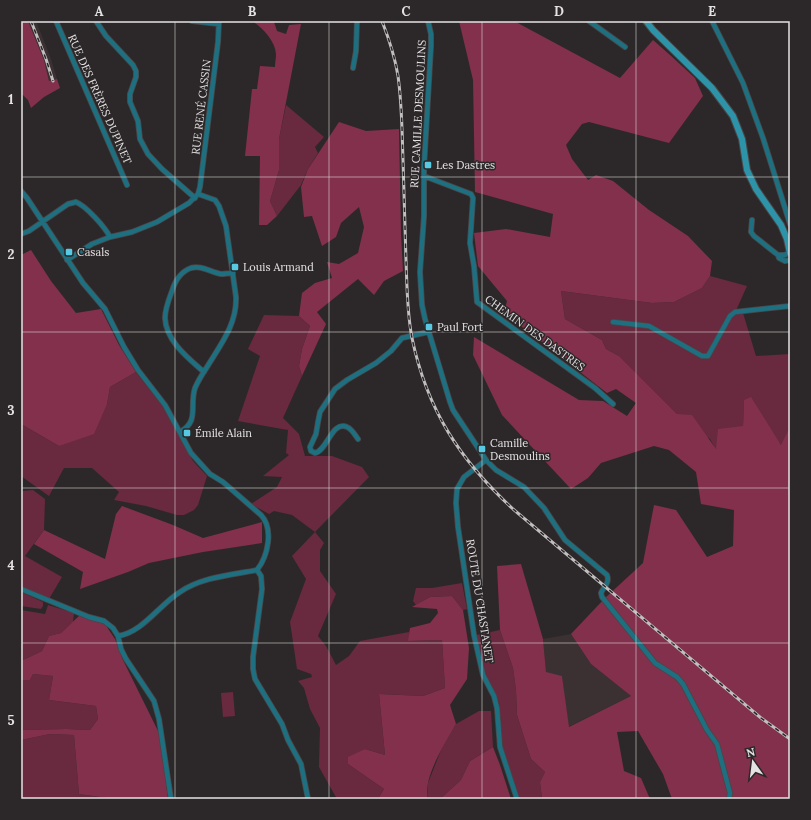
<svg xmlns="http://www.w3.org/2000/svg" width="811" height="820" font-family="Lora,serif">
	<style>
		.built { fill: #3b3133 }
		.green { fill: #69293f }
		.forest { fill: #82304c }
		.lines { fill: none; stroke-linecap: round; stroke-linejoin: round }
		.minor-casing { stroke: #4a4647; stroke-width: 6 }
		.secondary-casing { stroke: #4a4647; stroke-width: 8 }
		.minor { stroke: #1e6f80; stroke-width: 4.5 }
		.secondary { stroke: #2d93a9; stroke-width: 6 }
		.rail-casing { stroke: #c1bebf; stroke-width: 3 }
		.rail { stroke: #2c2829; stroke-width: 1.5; stroke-dasharray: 4.5; stroke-linecap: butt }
		.grid { fill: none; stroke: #e5e2e3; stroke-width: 1; stroke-opacity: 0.55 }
		.poi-dot { fill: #57c9e3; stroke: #2c2829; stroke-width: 1.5 }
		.labels { text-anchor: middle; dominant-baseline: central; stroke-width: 3; stroke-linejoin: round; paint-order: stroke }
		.street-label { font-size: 11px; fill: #e5e2e3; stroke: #2c2829 }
		.poi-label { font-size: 11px; fill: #e5e2e3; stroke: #2c2829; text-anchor: start }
		.neatline { fill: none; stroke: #e5e2e3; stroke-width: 1.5 }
		.grid-label { font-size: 13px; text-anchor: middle; font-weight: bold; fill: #e5e2e3 }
	</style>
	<rect width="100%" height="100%" fill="#2c2829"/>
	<path class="built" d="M28 21H36L51 59 57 79 49 81 44 60Z
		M571 634 591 664 631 696 568 727 562 676 546 673 543 639Z"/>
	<path class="green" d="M286 105 324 137 315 147 318 153 308 169 301 185 277 216 270 201 279 170V139Z
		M710 276 747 286 734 315 743 313 756 356 790 354V427L782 446 744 401 743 426 716 450 710 439 677 414 619 356 606 349 602 340 565 319 561 291 652 303 674 302 702 288Z
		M264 315 299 316 310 326 302 349 299 366 302 376 283 418 299 434 305 456H332L362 467 369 477 315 532 324 543 320 550V571L336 594 318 636 326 646 336 665 349 656 360 641 409 632V641L442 640 445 688 423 696 379 694 385 755 365 749 348 764 384 789 378 799H337L319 767 320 728 310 709 304 688 298 681 312 677 311 674 297 669 290 622 306 579 292 556 315 532 292 515 274 511 269 514 251 504 277 487 282 477 263 476 289 455 286 453 288 430 238 421 260 356 248 349Z
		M136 372 165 409 193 461 207 476 198 505 194 510 184 515H177L146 506 114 500 119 492 92 468H64L49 496 21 476V424L59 446 107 404 110 387Z
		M21 486 22 491 33 490 45 499 44 530 25 556 62 577 49 599 21 587Z
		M462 583 467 609 463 610 452 596 430 597 416 605 413 601 416 588H432Z
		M21 592 43 602V606L41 609 21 606Z
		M48 605 74 613 73 622 61 633 49 636 42 651 23 660H21V610L45 614Z
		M500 630 513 668 516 690 517 715 531 759 545 772 540 782 542 799H518L503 753 499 703 484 671 476 635Z
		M33 674 53 676 49 700 96 706 98 719 90 730 66 729 21 730V680H30Z
		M233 692 235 716 223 717 221 693Z
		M479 711H491L493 747 470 761 461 780 440 799H427L428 783 443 745 456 724Z
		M50 734 74 735 79 794 114 799H21V740Z"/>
	<path class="forest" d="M21 21H28L44 60 49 81 57 79 60 88 44 97 31 108 28 100 21 93Z
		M252 21 274 22 277 31 286 34 289 25 301 24 279 139V170L270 201 277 216 267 225H259L260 156H245L252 89H257L260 66 275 67C275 63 276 58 276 54 275 41 263 28 252 21Z
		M459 21H514L620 78 653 40 670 55 695 78 703 96 669 143 589 122 582 124 566 145 572 159 588 180 596 175 613 181 649 210 688 236 712 261 710 276 702 288 674 302 652 303 561 291 565 319 602 340 606 349 619 356 677 414 692 415 716 449 718 429 743 426 744 400 751 397 781 445 790 427V799H672L663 774 638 731 617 732 624 771 641 778 650 799H542L540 782 545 772 531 759 517 715 516 690 513 668 500 630 497 566 521 564 543 639 546 672 562 676 569 727 631 696 591 664 571 634 605 598 643 563 654 505 676 510 707 557 733 546 734 510 701 504 696 472 669 450 654 446 601 463 588 478 571 489 502 415 473 355 474 337 579 400 603 401 627 416 636 403 616 389 607 393 504 313 507 301 478 266 474 233 506 229 550 237 553 214 475 192 473 80Z
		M339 122 366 131 399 129 401 234 403 271 384 281 374 295 358 279 317 312 326 324 302 376 299 366 302 349 310 326 299 316 302 293 315 283 332 278 327 262 339 264 358 253 364 227 359 207 341 223 336 237 322 246 312 216 304 217 301 187 308 169Z
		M31 250 51 281 76 313 101 309 119 345 136 372 110 387 107 404 94 434 59 446 21 424V255Z
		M122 506 173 525 203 538 262 522V543L203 552 149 563 128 572 80 589 83 572 34 544 44 530 105 559 116 514Z
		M452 596 463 610 469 648 467 679 450 705 456 724C446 741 432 764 428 783 427 788 427 794 427 799H378L384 789 348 764V757L365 749 385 755 379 694 423 696 445 688 442 640 408 641 410 628 430 623 438 613 437 609 412 607 430 597Z
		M80 615 105 624 115 639 123 660 160 735 168 799H114L79 794 74 735 50 734 21 740V730L66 729 90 730 98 719 96 706 49 700 53 676 33 674 30 680H21V660H23L42 651 49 636 61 633Z
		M493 747 500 765 511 799H440L461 780 470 761Z"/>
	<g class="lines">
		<g class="minor-casing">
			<path id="minor" d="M56 21 127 185
				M96 21 106 36 133 65 136 71V77L130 94V102L138 121 140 139 148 154 162 169 195 198
				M192 21 219 24
				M428 21 431 34V46L424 167V216L420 272 422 305 425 319 450 402 453 410 486 460 496 470 524 487 544 508 565 540 607 575C610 583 604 586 601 593L602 597 655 663 677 677 683 684 707 730 717 744 730 793 729 799
				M589 21 625 47
				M712 21 743 83 763 138 790 224
				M353 68 356 51 357 21
				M424 176 471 194 473 198 470 243 474 266 477 302 595 388 613 404
				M21 191 27 198 83 283 105 309 124 347 138 370 165 405 191 453 210 474 223 482 261 515C274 529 268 556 257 570
				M752 220 751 232 754 236 778 255 779 258 785 261 790 260
				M21 234 29 231 68 204 76 202C86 206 105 227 110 237
				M778 255H784L790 253
				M67 260 92 244 110 237 132 232 157 222 189 203 198 194 200 187 218 42 219 21
				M613 322 649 326 702 356H708L730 316 735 312 790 306
				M204 372C188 358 166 341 165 318 165 309 169 299 172 291 175 281 180 272 191 268 202 265 210 272 221 274 225 274 229 273 233 273
				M180 432C200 421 189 406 195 388 198 381 203 373 207 367 221 344 237 324 236 297L226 226 219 206 215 200 198 194
				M358 439C355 435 352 429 347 427 332 420 327 451 315 453L311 451 310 447 316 434 318 422 320 412 335 389 347 380 376 363 391 351 402 338 428 332
				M486 460 464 477 457 489 456 503 458 527 474 635 483 675 494 696 497 708 500 747 517 799
				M257 570 261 576 262 589 253 657V669L255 679 282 724 288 740 301 764 308 799
				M21 589 89 617 104 621 113 628 118 636 121 649 126 659 154 701 159 719 171 799
				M118 636C143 632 159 605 180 592 202 577 231 575 257 570"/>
		</g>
		<g class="secondary-casing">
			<path id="secondary" d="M646 21 653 30 712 88 733 116 742 139 747 170 756 189 781 225 787 239 790 253"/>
		</g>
		<use href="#minor" class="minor"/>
		<use href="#secondary" class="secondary"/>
		<g class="rail-casing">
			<path id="rail" d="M31 21 46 59 53 81
				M382 21C389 39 395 57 398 76 402 104 402 132 403 160 404 194 405 227 406 260 407 286 407 313 412 338 427 410 460 460 513 509L761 718 790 739"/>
		</g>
		<use href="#rail" class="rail"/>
	</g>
	<path class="grid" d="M175 21V799M329 21V799M482 21V799M636 21V799M21 177H790M21 332H790M21 488H790M21 643H790"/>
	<g class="poi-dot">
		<rect x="424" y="161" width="8" height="8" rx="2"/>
		<rect x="65" y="248" width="8" height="8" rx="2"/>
		<rect x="231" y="263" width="8" height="8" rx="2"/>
		<rect x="425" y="323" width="8" height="8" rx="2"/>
		<rect x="183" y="429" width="8" height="8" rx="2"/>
		<rect x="478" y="445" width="8" height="8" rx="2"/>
	</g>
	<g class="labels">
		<g class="street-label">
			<text transform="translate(100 99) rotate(66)">RUE DES FRÈRES DUPINET</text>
			<text transform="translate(201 107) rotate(-83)">RUE RENÉ CASSIN</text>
			<text transform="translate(418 114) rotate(-87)">RUE CAMILLE DESMOULINS</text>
			<text transform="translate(535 333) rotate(36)">CHEMIN DES DASTRES</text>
			<text transform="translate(480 601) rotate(81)">ROUTE DU CHASTANET</text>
		</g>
		<g class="poi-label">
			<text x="436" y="165">Les Dastres</text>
			<text x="77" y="252">Casals</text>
			<text x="243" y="267">Louis Armand</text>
			<text x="437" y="327">Paul Fort</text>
			<text x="195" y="433">Émile Alain</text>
			<text x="490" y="443">Camille<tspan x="490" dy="13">Desmoulins</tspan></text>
		</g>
	</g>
	<rect width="811" height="820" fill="none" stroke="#2c2829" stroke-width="44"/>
	<g transform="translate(753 762) rotate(346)" stroke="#2c2829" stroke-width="3" paint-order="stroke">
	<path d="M0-3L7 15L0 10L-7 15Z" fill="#e5e2e3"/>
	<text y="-6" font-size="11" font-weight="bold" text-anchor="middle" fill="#e5e2e3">N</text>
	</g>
	<rect x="22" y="22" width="767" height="776" class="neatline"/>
	<g class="grid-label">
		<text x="99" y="16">A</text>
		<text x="252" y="16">B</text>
		<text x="406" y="16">C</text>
		<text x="559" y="16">D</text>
		<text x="712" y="16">E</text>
		<text x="11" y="104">1</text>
		<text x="11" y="259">2</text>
		<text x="11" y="415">3</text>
		<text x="11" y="570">4</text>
		<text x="11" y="725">5</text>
	</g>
</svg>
